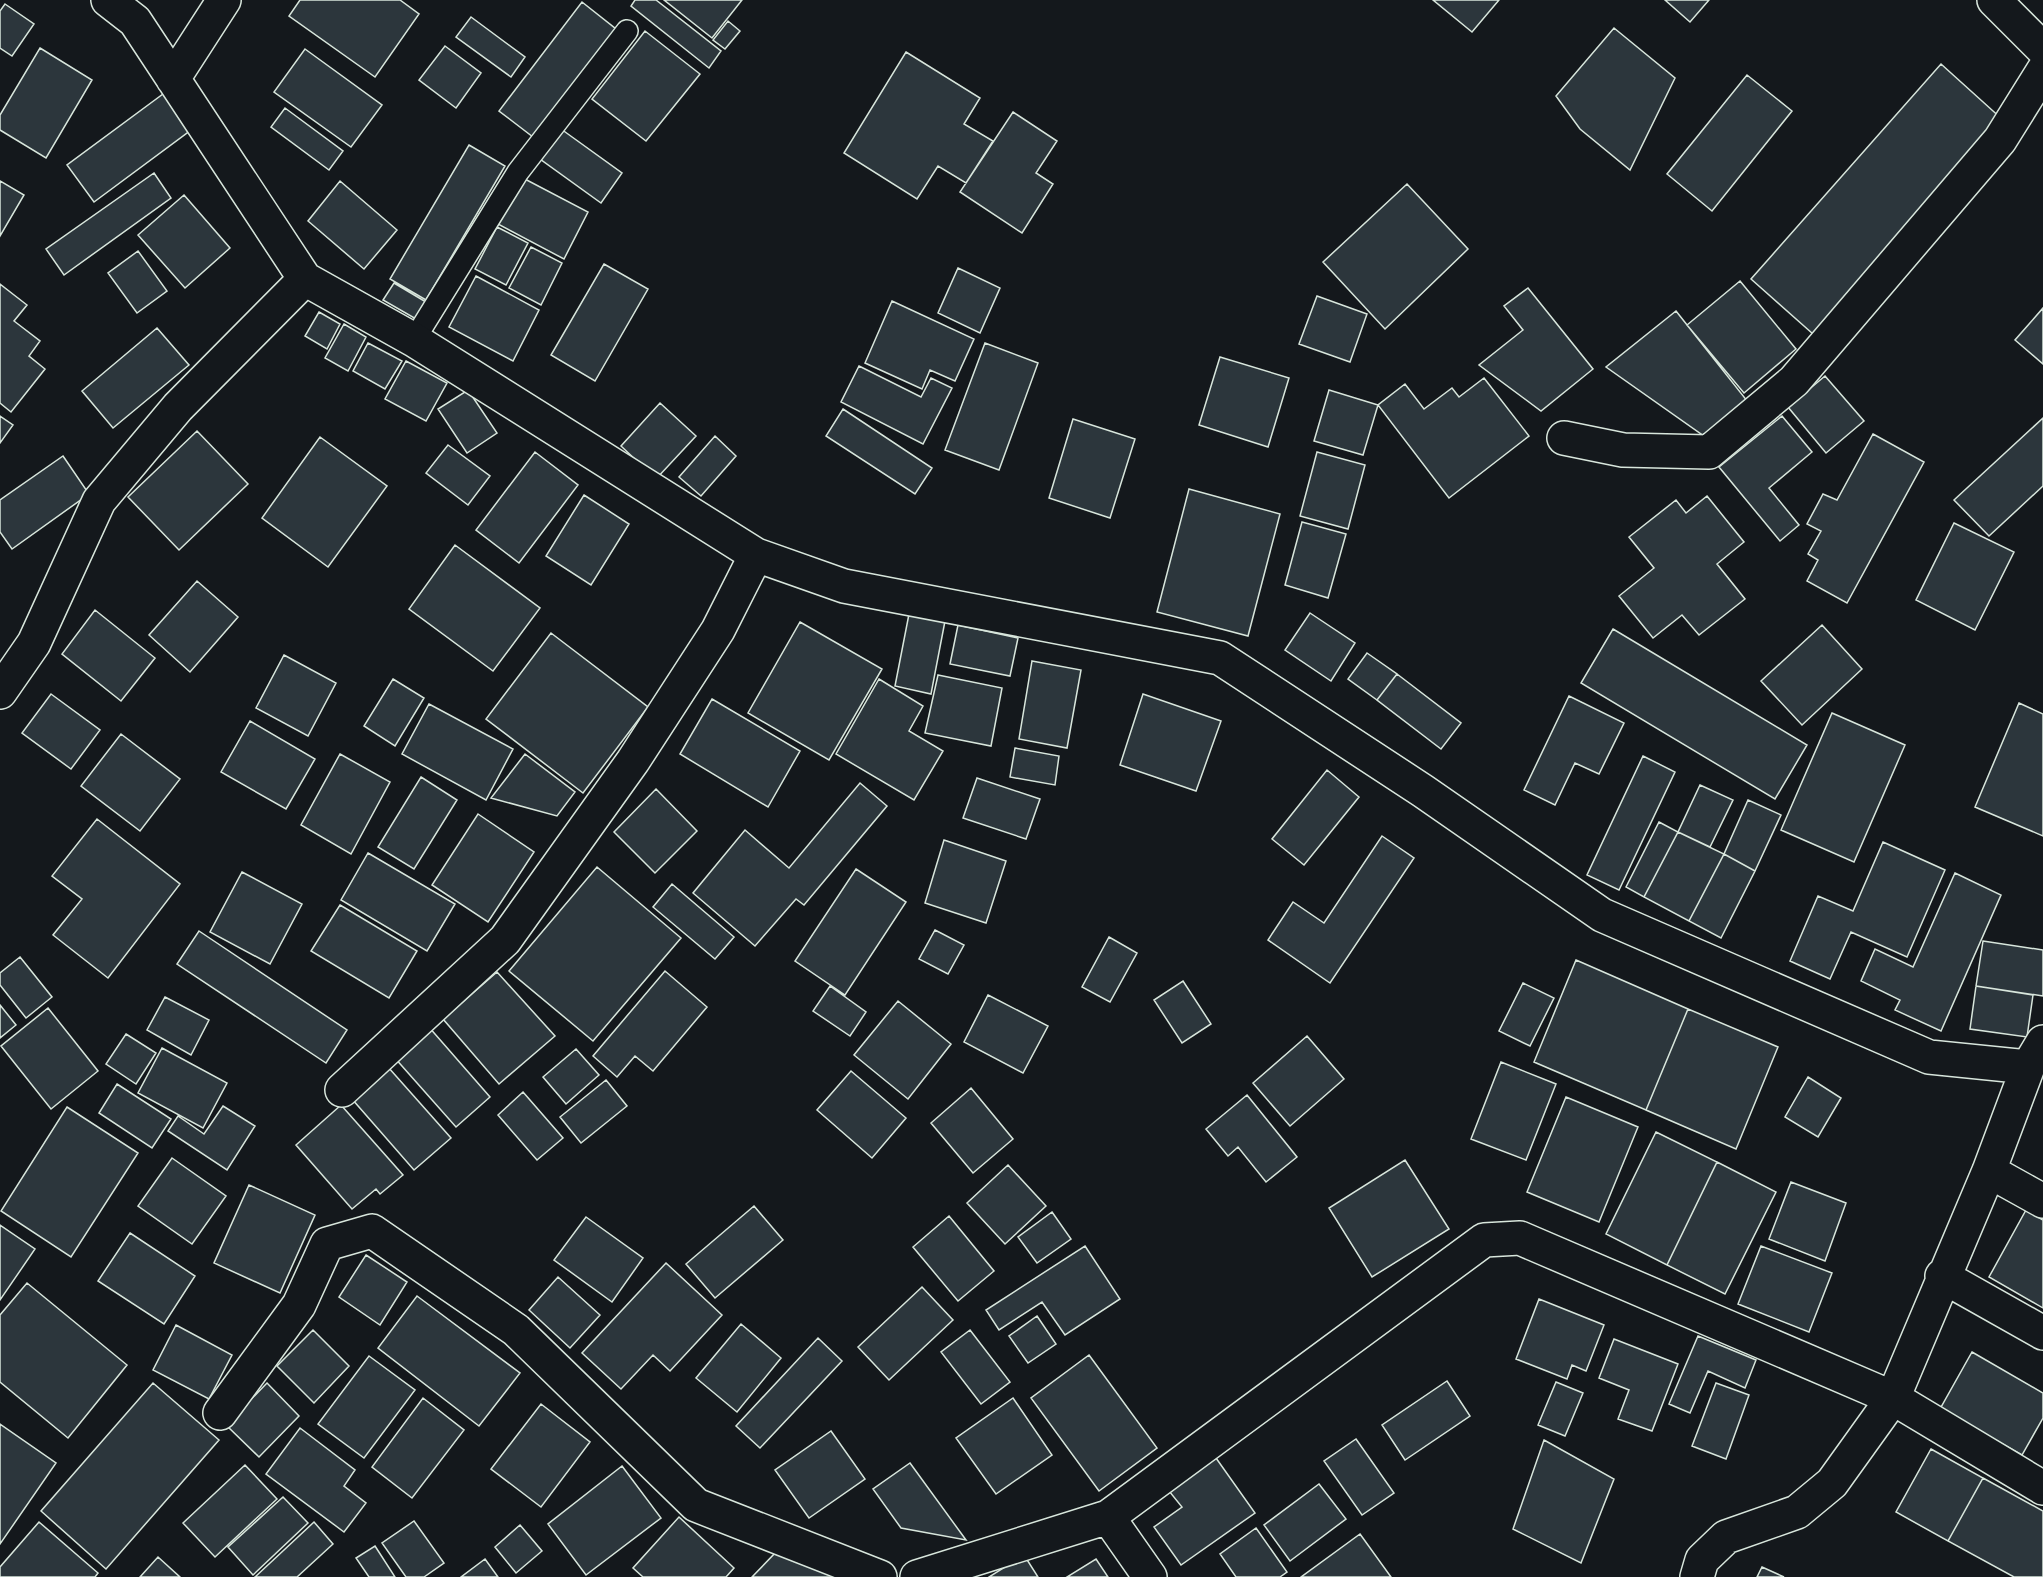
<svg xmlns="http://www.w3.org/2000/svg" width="2043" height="1577" font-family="'Sofia Sans Condensed',sans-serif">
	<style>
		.building { fill: #2c363c; stroke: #d8e6dc; stroke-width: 1.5 }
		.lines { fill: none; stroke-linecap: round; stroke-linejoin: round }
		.service-casing { stroke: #d8e6dc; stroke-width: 24 }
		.minor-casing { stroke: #d8e6dc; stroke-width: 36 }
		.primary-casing { stroke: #d8e6dc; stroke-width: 36 }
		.service { stroke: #14181c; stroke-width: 21 }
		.minor { stroke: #14181c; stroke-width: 33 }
		.primary { stroke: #14181c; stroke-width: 33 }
	</style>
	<rect width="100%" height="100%" fill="#14181c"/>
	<path class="building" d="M300 0H400L419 14 375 77 289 16Z
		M635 0H656L721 51 709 68 631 6Z
		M664 0H742L712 38Z
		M1433 0H1499L1472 32Z
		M1665 0H1709L1690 22Z
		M582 2 616 29 533 137 499 111Z
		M5 4 34 24 12 56 0 48V11Z
		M471 17 525 57 511 77 456 37Z
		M728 21 740 31 725 49 713 40Z
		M1614 28 1675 78 1630 170 1580 129 1556 96Z
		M645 31 700 74 646 141 592 99Z
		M445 46 481 73 456 108 419 80Z
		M40 48 92 80 46 158 0 130V115Z
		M305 49 382 105 351 147 274 92Z
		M906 52 980 98 964 124 993 141 966 183 938 166 917 199 844 153Z
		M1941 64 2003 120 1813 334 1751 279Z
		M1747 75 1792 111 1712 211 1667 174Z
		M163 94 191 130 94 202 67 165Z
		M285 108 343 151 329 170 271 127Z
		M1013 112 1057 141 1036 173 1053 184 1022 233 960 192Z
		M561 129 622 173 601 203 540 159Z
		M469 145 505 166 426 300 390 279Z
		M154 173 171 198 64 275 46 249Z
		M521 177 588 212 564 259 496 223Z
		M0 181 24 195 0 236Z
		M340 181 397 230 364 269 308 221Z
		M1407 184 1468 249 1385 329 1323 262Z
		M184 195 230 248 185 288 138 235Z
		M497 227 528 243 506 285 475 269Z
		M531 247 562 263 541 305 509 288Z
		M138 251 167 291 137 313 108 273Z
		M604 264 648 289 595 381 551 355Z
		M958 268 1000 288 980 333 938 313Z
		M476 276 539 310 513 361 449 327Z
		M1740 281 1796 349 1744 393 1687 325Z
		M394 283 426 302 416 319 383 300Z
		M0 284 27 305 14 321 40 341 29 356 45 369 11 412 0 403Z
		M1528 288 1593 369 1541 411 1479 365 1523 330 1504 306Z
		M1317 296 1367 314 1350 362 1299 344Z
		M892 301 974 339 955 381 930 370 922 389 865 363Z
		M2043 308V364L2015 340Z
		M1676 311 1748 402 1704 436 1606 367Z
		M319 312 340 324 327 349 305 336Z
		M344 324 366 337 348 371 325 358Z
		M157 328 189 365 113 428 82 391Z
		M368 343 402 361 385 389 353 371Z
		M985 343 1038 363 999 470 945 450Z
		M1220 357 1289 378 1268 447 1199 425Z
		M406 361 447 383 426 421 385 399Z
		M859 366 921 397 931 378 952 388 923 444 841 402Z
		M1825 376 1864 421 1826 453 1788 407Z
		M1484 378 1529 436 1449 498 1378 405 1405 384 1424 409 1452 388 1459 397Z
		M468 390 497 433 467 453 438 409Z
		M1329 390 1378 405 1363 455 1314 441Z
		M660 403 696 436 656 479 621 446Z
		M843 409 932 468 915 494 826 436Z
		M0 416 13 425 0 443Z
		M1782 416 1812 452 1769 488 1799 525 1780 541 1719 467Z
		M2043 418V486L1989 536 1954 500Z
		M1073 419 1135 439 1110 518 1049 498Z
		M197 431 248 484 179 550 128 497Z
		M1873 434 1924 462 1847 603 1807 581 1818 560 1808 554 1821 531 1807 524 1823 494 1837 500Z
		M715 436 736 456 701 496 679 477Z
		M320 437 387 486 328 567 262 518Z
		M448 445 490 476 468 505 426 473Z
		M535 452 578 485 519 563 476 530Z
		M1317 452 1365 465 1348 529 1300 516Z
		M63 456 89 494 12 549 0 532V500Z
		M1189 489 1280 514 1248 636 1157 612Z
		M584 495 629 524 591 585 546 556Z
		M1707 496 1744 542 1717 564 1745 599 1699 635 1682 615 1653 638 1619 596 1654 568 1629 537 1676 500 1686 513Z
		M1302 522 1346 534 1328 598 1285 585Z
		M1954 523 2014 552 1975 630 1916 600Z
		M455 545 540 608 493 671 409 609Z
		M197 581 238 617 190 672 149 635Z
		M95 610 155 658 121 701 62 654Z
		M1310 613 1355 643 1331 681 1285 650Z
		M909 614 945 621 931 694 895 686Z
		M800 622 882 669 829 760 748 713Z
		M958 625 1018 638 1010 676 950 664Z
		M1822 625 1862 669 1802 725 1761 681Z
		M1613 629 1807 745 1775 799 1581 683Z
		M551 633 648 707 583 793 486 719Z
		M1367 653 1397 674 1377 700 1348 679Z
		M284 655 336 683 308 736 256 708Z
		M1032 661 1081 670 1067 748 1019 739Z
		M1397 674 1461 723 1441 749 1377 700Z
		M938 675 1002 688 991 746 925 733Z
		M393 679 424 698 395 746 364 726Z
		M879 679 923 706 909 731 943 751 914 800 836 754Z
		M51 694 100 730 71 769 22 733Z
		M1143 694 1221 721 1196 791 1120 765Z
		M1569 696 1624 723 1599 774 1575 763 1555 805 1524 790Z
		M712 699 800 751 768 807 680 754Z
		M2019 703 2043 714V836L1975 807Z
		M429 704 513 749 486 800 402 754Z
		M1832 713 1905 745 1854 862 1781 830Z
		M250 721 315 759 286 809 221 772Z
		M121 734 180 779 140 831 81 786Z
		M1015 748 1059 756 1055 785 1010 777Z
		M340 754 390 782 351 854 301 825Z
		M525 754 575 792 557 816 491 798Z
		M1643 756 1675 772 1619 890 1587 875Z
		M1327 770 1359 797 1304 865 1272 839Z
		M421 777 457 800 414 869 378 847Z
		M977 778 1040 799 1026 839 963 818Z
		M860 783 887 806 804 905 796 899 755 946 693 893 745 830 789 868Z
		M1700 785 1733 800 1710 847 1678 832Z
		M656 789 697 831 655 873 614 832Z
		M1748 800 1781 815 1755 871 1724 854Z
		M478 814 534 852 488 922 432 885Z
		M97 819 180 884 108 978 53 935 82 899 52 876Z
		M1659 822 1678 832 1644 897 1626 887Z
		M1678 832 1724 854 1689 921 1644 897Z
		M1382 836 1414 858 1330 983 1268 940 1293 902 1324 923Z
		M944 840 1006 861 986 923 925 903Z
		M1883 842 1945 870 1907 957 1851 932 1830 979 1790 961 1818 896 1853 911Z
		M368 853 455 904 427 951 341 900Z
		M1724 854 1755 871 1721 938 1689 921Z
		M597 867 681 938 593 1041 509 971Z
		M856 869 906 902 845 995 795 961Z
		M242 872 302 904 270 964 210 932Z
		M1955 873 2001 895 1941 1031 1895 1010 1900 1000 1861 981 1875 949 1913 967Z
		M672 884 734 937 715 959 653 907Z
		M340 905 417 951 389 998 311 951Z
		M935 930 964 945 948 974 919 959Z
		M199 931 347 1030 326 1063 177 964Z
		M1109 937 1137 953 1110 1002 1082 987Z
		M1983 941 2043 950V996L1976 986Z
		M20 957 52 997 26 1018 0 985V973Z
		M1576 960 1688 1009 1646 1110 1534 1062Z
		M665 971 707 1007 653 1071 635 1056 617 1077 593 1056Z
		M497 972 555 1036 499 1084 443 1019Z
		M1183 981 1211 1024 1182 1043 1154 1000Z
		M1523 983 1554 998 1530 1046 1499 1031Z
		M830 986 866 1012 850 1036 813 1011Z
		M1976 986 2033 995 2027 1037 1970 1029Z
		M988 995 1048 1026 1023 1073 964 1042Z
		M165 997 209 1020 191 1055 147 1030Z
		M898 1001 951 1044 908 1099 854 1055Z
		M0 1005 16 1025 0 1038Z
		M48 1008 98 1071 51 1109 1 1046Z
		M1688 1009 1778 1047 1736 1149 1646 1110Z
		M428 1026 490 1097 456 1127 394 1057Z
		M126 1034 156 1053 136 1084 106 1064Z
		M1307 1036 1344 1079 1290 1126 1253 1083Z
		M162 1048 227 1083 203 1128 138 1093Z
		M576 1049 599 1075 566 1104 543 1077Z
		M1501 1062 1556 1084 1526 1160 1471 1139Z
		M388 1067 451 1138 414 1170 352 1099Z
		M851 1071 906 1118 872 1158 817 1110Z
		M1808 1077 1841 1098 1818 1137 1785 1117Z
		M606 1080 627 1106 581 1143 560 1117Z
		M117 1084 171 1119 152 1148 99 1113Z
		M971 1088 1013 1139 973 1173 931 1123Z
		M523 1092 563 1138 537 1160 498 1115Z
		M1247 1095 1297 1157 1266 1182 1238 1147 1228 1156 1206 1129Z
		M1566 1097 1638 1127 1599 1222 1527 1192Z
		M341 1105 403 1175 380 1194 376 1189 352 1209 296 1145Z
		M223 1106 255 1126 227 1170 168 1131 178 1116 204 1134Z
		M67 1107 138 1153 71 1257 1 1211Z
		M1656 1132 1717 1162 1667 1265 1606 1234Z
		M172 1158 226 1196 192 1244 138 1206Z
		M1405 1160 1449 1229 1372 1277 1329 1208Z
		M1717 1162 1776 1192 1725 1294 1667 1265Z
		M1008 1165 1046 1206 1005 1244 967 1203Z
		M1791 1182 1846 1203 1825 1261 1769 1239Z
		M249 1185 315 1215 280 1293 214 1263Z
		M754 1206 783 1240 715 1298 686 1264Z
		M2026 1210 2043 1220V1308L1989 1277Z
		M1052 1212 1071 1239 1037 1263 1018 1237Z
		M949 1216 994 1271 958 1301 913 1247Z
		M586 1217 643 1258 612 1302 554 1260Z
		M0 1225 35 1249 0 1300Z
		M130 1233 195 1276 164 1324 98 1281Z
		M1085 1246 1120 1299 1065 1335 1042 1302 999 1330 986 1310Z
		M1761 1246 1832 1273 1809 1332 1738 1304Z
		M366 1255 407 1282 380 1325 339 1297Z
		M666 1263 722 1315 670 1371 653 1355 621 1389 582 1353Z
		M558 1277 600 1315 570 1348 529 1310Z
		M27 1283 127 1365 68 1438 0 1382V1315Z
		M922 1287 953 1320 889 1380 858 1347Z
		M417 1296 520 1373 479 1426 378 1348Z
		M1539 1299 1604 1325 1586 1371 1572 1365 1567 1379 1516 1359Z
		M1037 1316 1056 1344 1028 1363 1009 1336Z
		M741 1324 781 1358 737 1412 696 1378Z
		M176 1325 232 1355 209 1399 153 1370Z
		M313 1330 349 1366 314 1403 277 1366Z
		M970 1330 1010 1382 981 1404 941 1352Z
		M1698 1336 1756 1360 1745 1388 1708 1371 1690 1413 1669 1404Z
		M818 1338 842 1361 760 1448 736 1426Z
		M1614 1339 1678 1364 1652 1431 1618 1419 1629 1390 1599 1378Z
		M1972 1352 2043 1393V1418L2022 1455 1940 1409Z
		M1089 1355 1157 1448 1099 1491 1031 1398Z
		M369 1356 415 1390 364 1458 318 1424Z
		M1447 1381 1470 1416 1405 1460 1382 1425Z
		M1556 1382 1583 1393 1565 1436 1538 1425Z
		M153 1383 219 1440 106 1569 41 1511Z
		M267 1383 299 1416 259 1457 226 1425Z
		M1716 1383 1749 1395 1726 1459 1692 1446Z
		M423 1398 464 1430 412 1498 372 1467Z
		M1013 1398 1052 1455 996 1494 956 1438Z
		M541 1404 590 1442 541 1507 491 1469Z
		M0 1424 56 1463 0 1544Z
		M300 1428 355 1470 344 1486 366 1503 344 1532 266 1474Z
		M831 1431 865 1479 809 1518 775 1470Z
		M1356 1439 1394 1493 1362 1515 1324 1461Z
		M1544 1440 1614 1479 1581 1563 1513 1529Z
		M1931 1449 1983 1478 1948 1541 1896 1512Z
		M1216 1458 1255 1513 1181 1565 1154 1527 1182 1507 1169 1491Z
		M910 1463 966 1540 901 1528 873 1489Z
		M245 1465 277 1499 215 1557 183 1523Z
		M622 1466 661 1518 586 1575 548 1524Z
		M1983 1478 2043 1511V1577H2014L1948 1541Z
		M1319 1484 1346 1519 1290 1561 1264 1525Z
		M283 1497 308 1523 253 1575 228 1547Z
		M679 1517 734 1568 726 1577H643L633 1568Z
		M414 1521 444 1563 424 1577H406L382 1543Z
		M39 1522 98 1573 95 1577H0V1567Z
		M314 1522 333 1544 297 1577H255Z
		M520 1525 542 1551 516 1573 495 1547Z
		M1256 1528 1287 1572 1280 1577H1236L1220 1554Z
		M1360 1534 1391 1577H1301Z
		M375 1546 395 1577H369L356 1558Z
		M779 1549 845 1577H752Z
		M1024 1555 1038 1577H989Z
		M158 1557 180 1577H140Z
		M485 1559 498 1577H461Z
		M1096 1559 1108 1577H1067Z
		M1762 1567 1784 1577H1757Z"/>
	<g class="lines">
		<g class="service-casing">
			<path id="service" d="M414 340 518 172 627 31"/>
		</g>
		<g class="minor-casing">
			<path id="minor" d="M108 0 135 21 305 279 414 340 756 555 844 586 1220 658 1423 791 1602 915 1929 1057 2028 1067 2043 1042
				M173 79 224 0
				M1564 438 1623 450 1709 452 1794 381 2000 140 2043 71
				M0 692 34 643 99 501 178 407 305 279
				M342 1090 505 940 633 761 718 630 756 555
				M1989 1171 2043 1201
				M1942 1276 2043 1333
				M220 1413 299 1305 327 1244 372 1231 516 1330 696 1505 880 1577
				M1108 1517 1150 1577
				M917 1577 1108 1517 1484 1240 1520 1238 1893 1398 2043 1488
				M1697 1577 1702 1560 1726 1537 1797 1512 1832 1483 1893 1398 1989 1171 2028 1067"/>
		</g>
		<g class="primary-casing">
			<path id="primary" d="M1994 0 2043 49"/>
		</g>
		<use href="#service" class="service"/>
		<use href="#minor" class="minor"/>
		<use href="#primary" class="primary"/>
	</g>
</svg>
